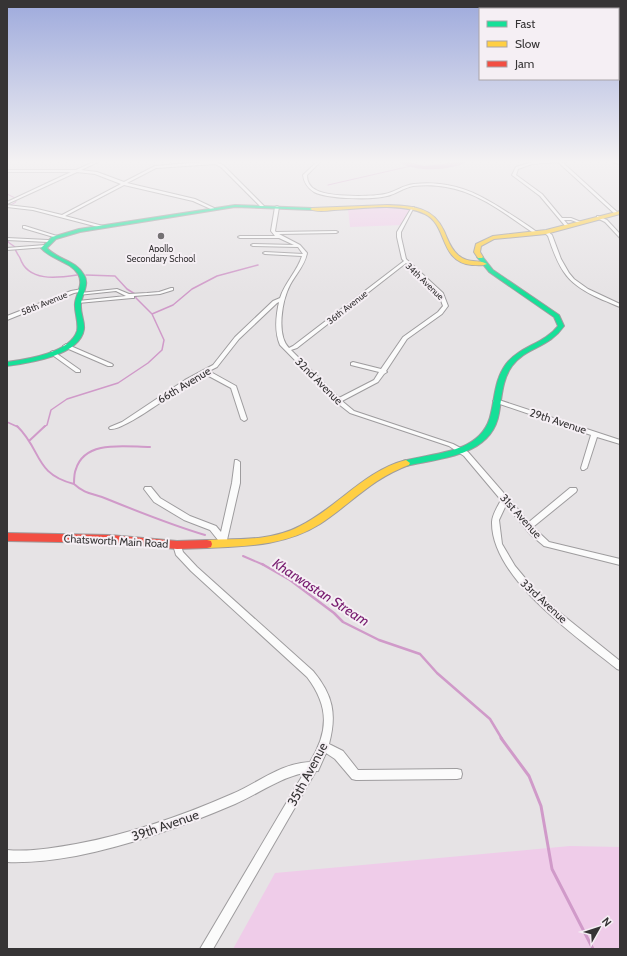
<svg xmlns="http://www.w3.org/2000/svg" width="627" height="956" font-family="Cabin,sans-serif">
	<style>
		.green { fill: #efcce9 }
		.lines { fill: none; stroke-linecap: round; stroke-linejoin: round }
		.stream-far4 { stroke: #d09ac9; stroke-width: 1 }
		.stream-far3 { stroke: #d09ac9; stroke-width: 1.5 }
		.stream-far2 { stroke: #d09ac9; stroke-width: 2 }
		.stream-far1 { stroke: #d09ac9; stroke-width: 2.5 }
		.stream { stroke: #d09ac9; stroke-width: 3 }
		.river { fill: #d09ac9; fill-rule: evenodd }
		.street-casing { stroke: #9e9c9e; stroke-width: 2 }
		.fast-casing { stroke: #9e9c9e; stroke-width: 2 }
		.slow-casing { stroke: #9e9c9e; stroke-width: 2 }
		.jam-casing { stroke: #9e9c9e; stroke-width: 2 }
		.street { fill: #fbfbfb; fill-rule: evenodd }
		.fast { fill: #16e098; fill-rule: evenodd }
		.slow { fill: #ffcf43; fill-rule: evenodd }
		.jam { fill: #f24e42; fill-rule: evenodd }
		.poi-dot { fill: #747173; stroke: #f5eff4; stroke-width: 1.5 }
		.labels { text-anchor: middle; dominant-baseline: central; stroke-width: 4; stroke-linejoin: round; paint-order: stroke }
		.far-poi-label { font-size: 9px; fill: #363435; stroke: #f5eff4 }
		.far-street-label { font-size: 9px; fill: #363435; stroke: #f5eff4 }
		.street-label { font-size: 11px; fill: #363435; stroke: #f5eff4 }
		.near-street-label { font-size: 13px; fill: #363435; stroke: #f5eff4 }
		.near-water-label { font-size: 14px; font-style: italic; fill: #76196e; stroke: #f5eff4 }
	</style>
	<rect width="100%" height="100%" fill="#e6e3e5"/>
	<path class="green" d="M390 206 413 208 402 225 350 227 348 209Z
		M570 846 620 847V949H233L275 873Z"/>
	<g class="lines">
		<path class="stream-far4" d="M328 185 411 166
			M7 194 15 198 16 202 7 207"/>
		<path class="stream-far3" d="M9 240 8 242 15 247C15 252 18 254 20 258 28 282 57 278 77 275
			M152 314 173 305 192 289 217 276 258 265
			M7 422 18 427
			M44 427 47 425 51 410 67 399 118 383 148 363 162 350 164 340 152 314 136 298 135 294 127 289 115 276 86 275"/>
		<path class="stream-far2" d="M17 426C42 450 34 474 74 484
			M29 441 45 426
			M150 447C127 447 85 439 76 469 74 473 74 479 74 484 86 495 93 493 107 499 139 512 171 525 205 535
			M243 556 264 565"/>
		<path class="stream-far1" d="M262 564 290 580 334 613 343 622 379 640 420 654 437 673 490 719 502 739"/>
		<path class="stream" d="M501 738 529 776 541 806 552 869 593 949"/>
		<path class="river" d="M398 161H405L424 166 468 161C453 171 413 173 398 161Z"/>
		<g class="street-casing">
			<path id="street" d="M96 161H100L81 170 97 172 124 182 155 166 214 161 223 165 264 206 261 207 221 167 215 164 156 168 127 183 195 199 214 208V210H213L193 201 124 185 65 216 103 226V228H102L33 210 7 207V205L33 208 62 215 121 184 95 174 77 172 7 204V202L71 172H7V170H76Z
				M318 161H321L307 175C307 182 310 187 316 190 328 197 371 197 385 194 395 192 403 185 414 184 425 183 436 183 447 185 473 189 496 205 518 219 525 224 532 228 538 233L535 234C508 216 479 192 446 187 435 185 424 185 413 186 403 188 396 194 387 196 372 200 327 199 314 192 308 188 304 183 303 175Z
				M553 161H562V162L617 212V214H615L558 162 532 164 518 169 516 175 542 194 562 218H571L581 222 579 223 571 220H564L569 226 566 227 540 196 512 175 516 167 532 162Z
				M612 161 620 162V164L613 162Z
				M277 206 279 207 275 231 276 232 336 231 338 232 336 233 279 234 300 245 307 253C305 265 296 274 290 285 282 300 276 335 289 348L293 346 404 261 402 259 397 237V232L412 207H414L401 232V237L406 259 443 293 448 306 442 314 407 339 386 371 387 372 384 374 378 382 342 401 354 411 453 444 468 452 529 522 570 488H576L577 490 576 492 533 527 549 542 620 559V565L544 546 531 535 506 505 499 520 502 544 515 566 535 590 559 612 620 661V670L617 669C577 637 491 578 492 522 492 515 498 506 501 500L464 456 449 446 350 413 336 402 280 345C274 331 276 316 279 302L277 303 239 339 217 367 209 371 236 386 247 419 246 420 244 421 241 419 231 388 205 374C199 377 194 379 189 383 174 392 124 431 110 429L109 428 110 427 122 422 185 380 213 365 235 337 273 301 280 298C285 282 297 272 302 256L265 254 263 253 265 252 303 254 298 247 253 246 251 245 253 244 294 245 279 238H240L238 237 240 236H275L271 231 275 207ZM406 263 439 295 443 306 438 312 403 337 381 369 353 362 351 363V365L379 372 374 380 339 398 291 350 297 348Z
				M598 216 607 220 620 234V238L605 222 597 218V216Z
				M23 226H25L60 237 57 238 23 228Z
				M545 231H547L552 235 561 259 569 273 574 279 588 289 620 304V307C614 305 609 302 603 300 567 284 560 272 548 236L545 233Z
				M7 238 48 240 50 241 48 242 7 240Z
				M45 245 47 246 46 247 7 250V248Z
				M171 288H173V290L160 294 134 296V298H132L78 303 76 302 78 301 126 296 116 291 78 295V294L80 293 117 289 129 294 147 293 159 292Z
				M82 289H84V291L74 293 7 320V316L71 291Z
				M66 344 112 364 113 365 112 366H108L64 347 63 346Z
				M53 351 80 370V372H76L51 354V352Z
				M496 399 620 440V444L597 437 587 468 584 470H582L581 468 591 435 494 402 493 401Z
				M235 460H237L240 462V483L227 540 229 543 228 545H222L210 530 184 520 154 502 144 489 145 487H151L160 498 190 516 216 526 221 532 232 483Z
				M177 542 180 543 183 552 197 567 313 671C333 695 337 714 329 744L343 751 358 770 457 769 461 770 462 774 461 778 457 779 356 780 352 779 335 759 326 753 318 771H316L213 949H200L304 773C279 778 258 794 235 804 184 826 131 845 76 856 53 860 30 863 7 862V850C30 852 53 848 76 844 130 834 182 816 232 794 258 783 281 763 310 762 329 731 329 706 307 677L191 571 176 555 173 545 174 543Z"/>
		</g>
		<g class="fast-casing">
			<path id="fast" d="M235 205 312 208 314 209 312 210 235 207 80 232 56 239 47 248C58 260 76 260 84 275 90 284 82 294 81 304 80 313 85 321 84 329 80 356 28 363 7 366V362C27 359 70 353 77 331 79 322 74 312 75 303 76 294 84 284 78 274 70 261 51 260 41 248L52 237 79 229Z
				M478 256H482L493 270 559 315 564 326C549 348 526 347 512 366 502 380 502 397 499 413 492 456 441 458 406 466L403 465 402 463 403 461C435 452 483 454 491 413 495 396 495 379 506 364 520 346 544 344 558 326L554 317 489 272 477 257Z"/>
		</g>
		<g class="slow-casing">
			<path id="slow" d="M387 205C411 206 433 206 444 231 448 240 451 249 458 255 468 264 479 259 487 264 483 266 477 265 472 265 439 262 448 225 425 214 400 202 361 209 334 210 326 211 315 212 310 209L312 208Z
				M620 211V214L546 234 494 239 481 246 480 252 483 257 482 258H478L474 252 476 244 493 236 546 230Z
				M406 460 410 463 409 465C371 479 352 503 320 524 285 546 246 546 207 548L203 547 202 544 203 541 207 540C238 539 272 541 300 526 338 507 364 471 406 460Z"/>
		</g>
		<g class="jam-casing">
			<path id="jam" d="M7 533 110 535 177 541 207 540 211 541 212 544 211 547 207 548 177 549 110 543 7 541Z"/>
		</g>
		<use href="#street" class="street"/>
		<use href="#fast" class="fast"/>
		<use href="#slow" class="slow"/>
		<use href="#jam" class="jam"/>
	</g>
	<linearGradient id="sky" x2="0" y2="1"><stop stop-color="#9eaadc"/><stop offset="0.55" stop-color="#f4f2f3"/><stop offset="1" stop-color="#f4f2f3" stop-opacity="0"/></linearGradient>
	<rect width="627" height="294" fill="url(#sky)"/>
	<circle class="poi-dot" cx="161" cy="236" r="4"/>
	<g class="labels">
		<g class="far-poi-label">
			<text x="161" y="248">Apollo<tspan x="161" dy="10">Secondary School</tspan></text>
		</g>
		<g class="far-street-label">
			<text transform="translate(425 281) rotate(44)">34th Avenue</text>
			<text transform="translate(44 303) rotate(-22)">58th Avenue</text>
			<text transform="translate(347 307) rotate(-38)">36th Avenue</text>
		</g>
		<g class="street-label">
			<text transform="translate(319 381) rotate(45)">32nd Avenue</text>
			<text transform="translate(184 385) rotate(-31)">66th Avenue</text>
			<text transform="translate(558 421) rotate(18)">29th Avenue</text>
			<text transform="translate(521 516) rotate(48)">31st Avenue</text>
			<text transform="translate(116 541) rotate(3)">Chatsworth Main Road</text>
			<text transform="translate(544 601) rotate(43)">33rd Avenue</text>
		</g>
		<g class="near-street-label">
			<text transform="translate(307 774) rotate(-62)">35th Avenue</text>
			<text transform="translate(165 825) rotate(-19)">39th Avenue</text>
		</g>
		<g class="near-water-label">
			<text transform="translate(321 592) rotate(33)">Kharwastan Stream</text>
		</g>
	</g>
	<rect width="627" height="956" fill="none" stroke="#363435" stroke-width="16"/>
	<rect x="479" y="8" width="140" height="72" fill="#f5eff4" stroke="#a9a4a8"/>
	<rect x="487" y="21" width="20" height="6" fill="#16e098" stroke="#a9a4a8"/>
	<text x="515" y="28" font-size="12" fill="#363435">Fast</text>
	<rect x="487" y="41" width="20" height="6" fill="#ffcf43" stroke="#a9a4a8"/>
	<text x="515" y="48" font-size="12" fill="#363435">Slow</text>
	<rect x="487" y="61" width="20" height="6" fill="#f24e42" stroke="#a9a4a8"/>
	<text x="515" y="68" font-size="12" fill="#363435">Jam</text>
	<g transform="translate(599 928) rotate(51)" stroke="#f5eff4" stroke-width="3" paint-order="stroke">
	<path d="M0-3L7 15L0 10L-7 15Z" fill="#363435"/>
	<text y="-6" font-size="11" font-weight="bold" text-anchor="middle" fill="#363435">N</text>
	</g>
</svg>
